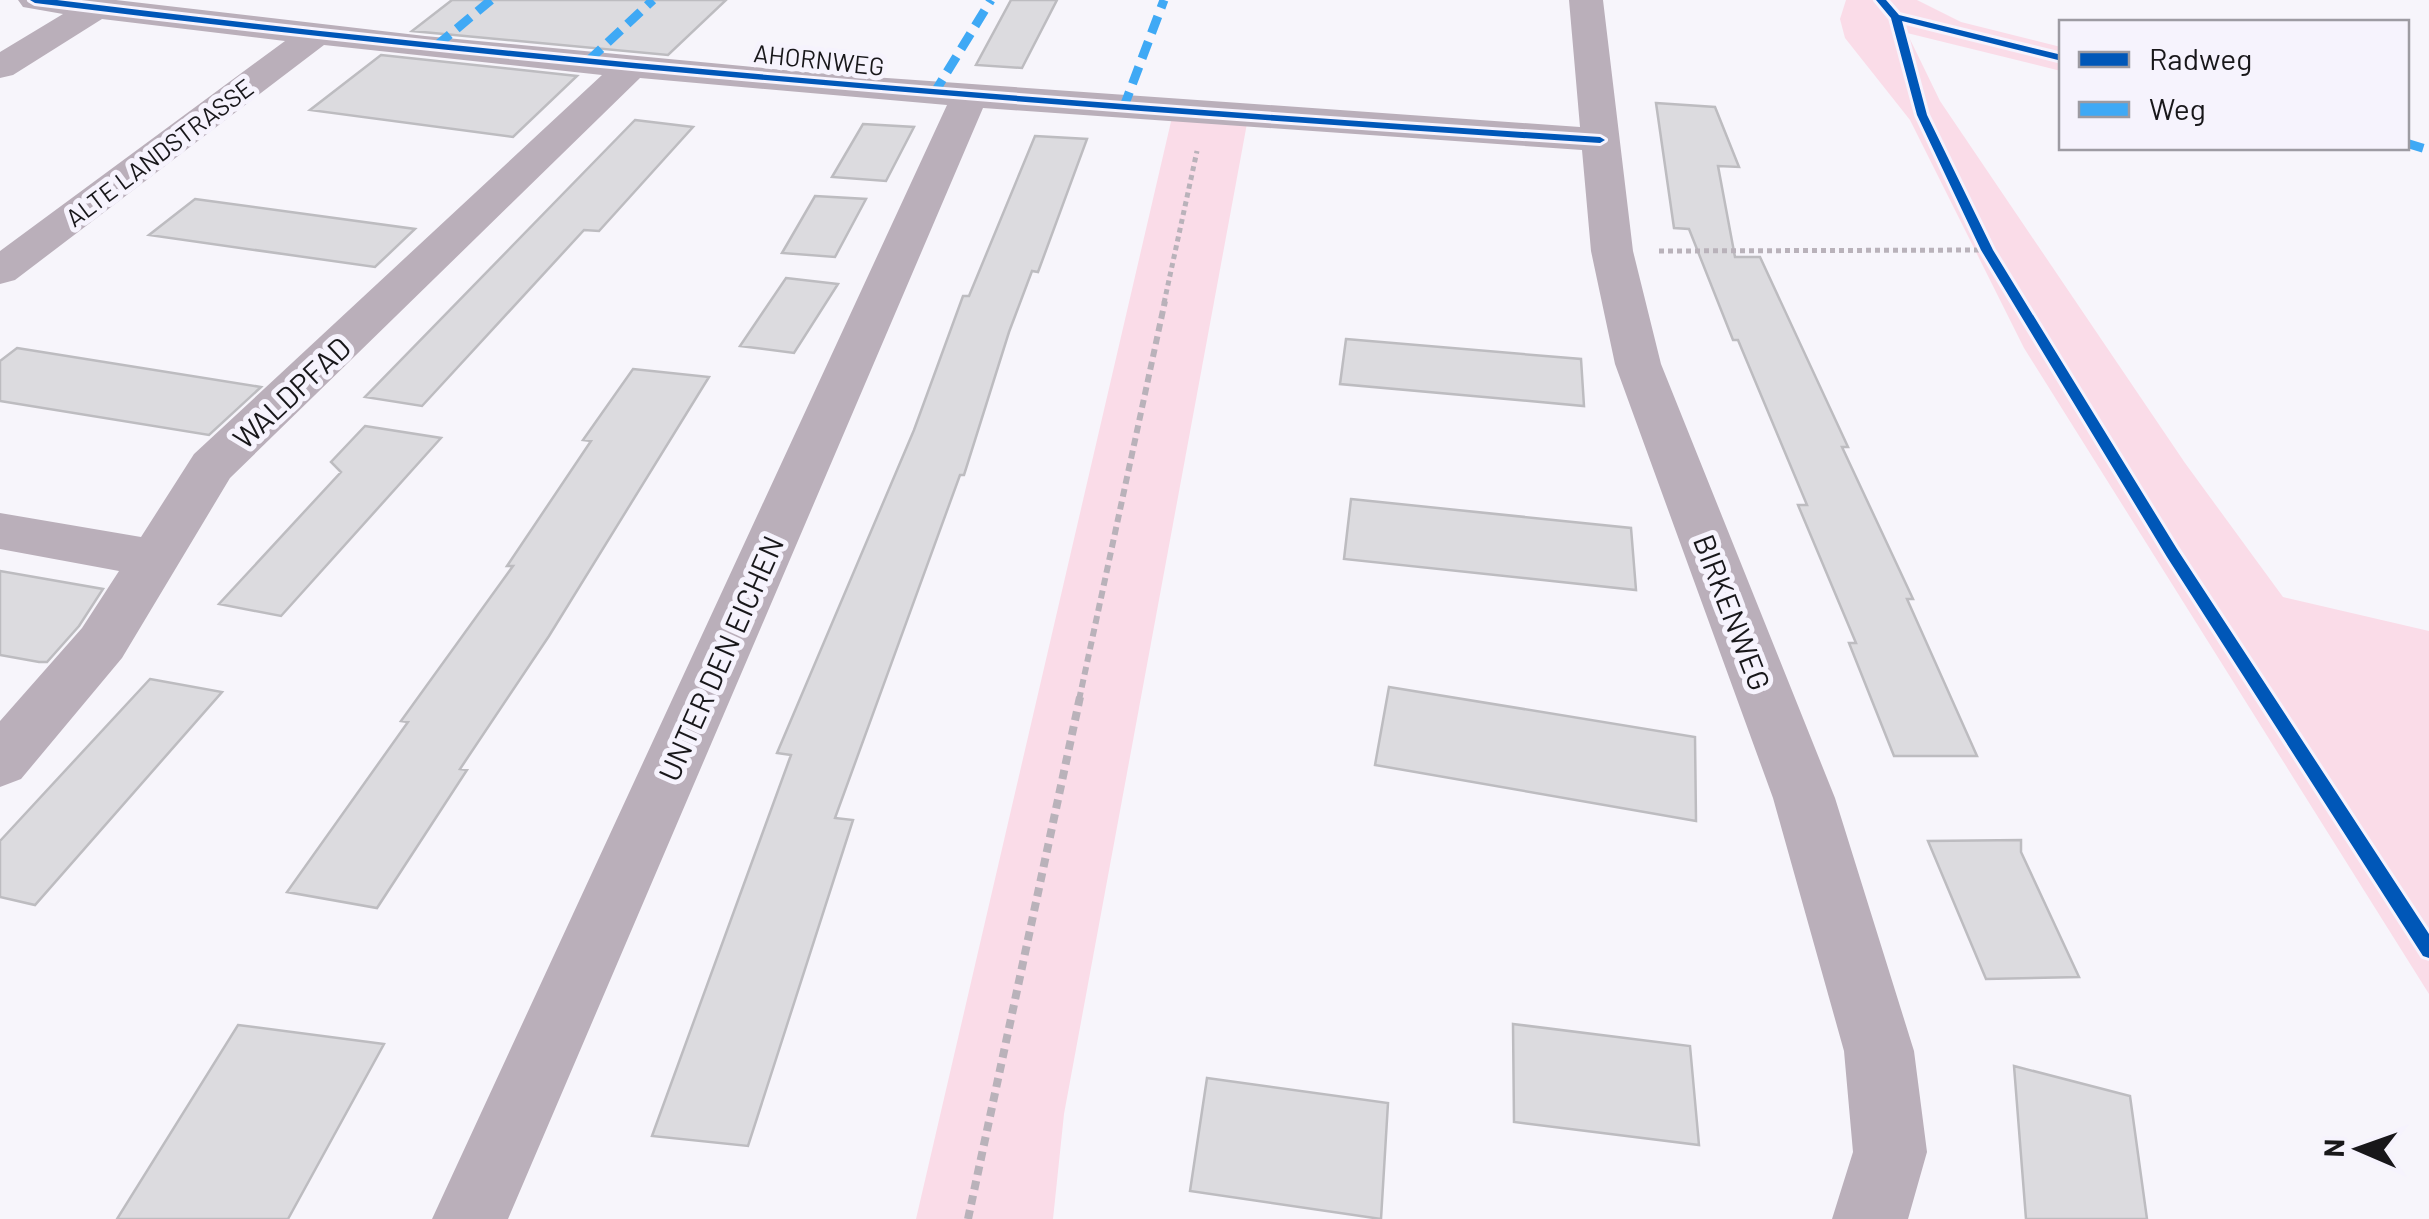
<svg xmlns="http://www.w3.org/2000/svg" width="2429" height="1219" font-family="Barlow,sans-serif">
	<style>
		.green { fill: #fadce8 }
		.building { fill: #dcdbdf; stroke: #bdbcc0; stroke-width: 2.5 }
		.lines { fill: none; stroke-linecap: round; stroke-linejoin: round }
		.path-far2 { stroke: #b9b2ba; stroke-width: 5; stroke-dasharray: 5 4; stroke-linecap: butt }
		.path-far1 { stroke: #b9b2ba; stroke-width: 6; stroke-dasharray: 8 5; stroke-linecap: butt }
		.path { stroke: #b9b2ba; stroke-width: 8; stroke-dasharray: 9 6; stroke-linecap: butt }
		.minor { fill: #baafba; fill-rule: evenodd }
		.quiet { stroke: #3fa9f5; stroke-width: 9; stroke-dasharray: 18 9; stroke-linecap: butt }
		.cycleway-casing { stroke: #f6f3fd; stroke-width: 6 }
		.cycleway { fill: #0057b8; fill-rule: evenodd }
		.labels { text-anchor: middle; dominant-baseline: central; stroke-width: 10; stroke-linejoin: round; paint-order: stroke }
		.far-street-label { font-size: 25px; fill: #18171a; stroke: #f6f3fd }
		.street-label { font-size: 30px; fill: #18171a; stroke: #f6f3fd }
	</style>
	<rect width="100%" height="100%" fill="#f7f5fb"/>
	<path class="green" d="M1846 0H1917L1961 22 2061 47V71L1907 33 1940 101 2185 463 2283 597 2429 631V994L2024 348 1910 120 1845 38 1840 19Z
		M1173 113 1248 118 1064 1114 1053 1219H916Z"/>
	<path class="building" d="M452 0H726L668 55 412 31Z
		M1011 0H1057L1022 68 976 65Z
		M381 55 577 76 513 137 310 110Z
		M1656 103 1715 107 1739 167 1718 166 1735 257H1760L1848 447H1842L1913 599H1907L1977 756H1894L1849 643H1856L1798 505H1807L1738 340H1733L1689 229 1674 228Z
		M635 120 693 127 599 231 584 230 422 406 365 397Z
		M863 124 914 127 886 181 832 177Z
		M1035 136 1087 139 1038 272 1032 271 1009 332 964 475H960L835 818 853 820 748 1146 652 1136 791 755 777 753 914 430 963 296H969Z
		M815 196 866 199 835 257 782 253Z
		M195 199 415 229 375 267 149 235Z
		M786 278 838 284 794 353 740 346Z
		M1346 339 1581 359 1584 406 1340 384Z
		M17 348 261 387 209 435 0 401V361Z
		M633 369 709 377 549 636 460 769 467 770 377 908 287 892 408 722 401 721 513 566H507L591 441 583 440Z
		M365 426 441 438 281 616 219 604 341 472 331 462Z
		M1351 499 1631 528 1636 590 1344 559Z
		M0 571 103 589 79 626 47 662H39L0 655Z
		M150 679 222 692 35 905 0 897V841Z
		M1389 687 1695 737 1696 821 1375 765Z
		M2021 840V852L2079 977 1986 979 1928 841Z
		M1513 1024 1690 1046 1699 1145 1514 1122Z
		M238 1025 384 1044 288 1219H117Z
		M2014 1066 2130 1096 2147 1219H2026Z
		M1207 1078 1388 1103 1381 1219 1190 1191Z"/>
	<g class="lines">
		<path class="path-far2" d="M1659 251 1987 250
			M1164 303 1197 151"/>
		<path class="path-far1" d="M1079 700 1165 301"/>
		<path class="path" d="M968 1219 1080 697"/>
		<path class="minor" d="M18 0H116L425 36 816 73 1580 127 1569 0H1603L1633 251 1661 364 1835 798 1914 1051 1927 1152 1908 1219H1832L1853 1152 1844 1051 1773 798 1615 364 1591 251 1582 150 983 108 508 1219H432L947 105 640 78 230 478 122 658 21 779 0 787V721L82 628 119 571 0 549V513L141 537 194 454 602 75 324 45 15 280 0 284V251L285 41 102 19 13 75 0 78V52L63 14 23 7Z"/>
		<path class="quiet" d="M436 46 491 0
			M588 61 653 0
			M933 95 991 0
			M1123 109 1164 0
			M2406 143 2429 150"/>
		<g class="cycleway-casing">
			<path id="cycleway" d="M30 0H57C570 64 1084 104 1600 137L1605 140 1600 143C1077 109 555 68 35 3Z
				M1876 0H1886L1899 15 2062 55V61L1902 21 1927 115 1993 250 2177 549 2429 934V958L2423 956 2167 557 1981 250 1917 115 1891 18Z"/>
		</g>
		<use href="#cycleway" class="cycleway"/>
	</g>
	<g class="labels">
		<g class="far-street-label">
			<text transform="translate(819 59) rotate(6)">AHORNWEG</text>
			<text transform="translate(159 152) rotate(-37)">ALTE LANDSTRASSE</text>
		</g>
		<g class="street-label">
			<text transform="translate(291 392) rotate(-43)">WALDPFAD</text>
			<text transform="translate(1733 612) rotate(69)">BIRKENWEG</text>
			<text transform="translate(720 658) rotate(-66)">UNTER DEN EICHEN</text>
		</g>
	</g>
	<rect x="2059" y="20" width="350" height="130" fill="#f6f3fd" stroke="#9d9ba2" stroke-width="2.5"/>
	<rect x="2079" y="52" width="50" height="15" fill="#0057b8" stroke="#9d9ba2" stroke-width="2.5"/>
	<text x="2149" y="70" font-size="30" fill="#18171a">Radweg</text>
	<rect x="2079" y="102" width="50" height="15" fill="#3fa9f5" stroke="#9d9ba2" stroke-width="2.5"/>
	<text x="2149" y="120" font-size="30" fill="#18171a">Weg</text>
	<g transform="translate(2359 1149) rotate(272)" stroke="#f6f3fd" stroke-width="8" paint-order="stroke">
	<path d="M0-8L18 38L0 25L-18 38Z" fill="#18171a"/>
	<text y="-15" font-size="28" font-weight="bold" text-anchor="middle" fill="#18171a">N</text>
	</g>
</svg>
